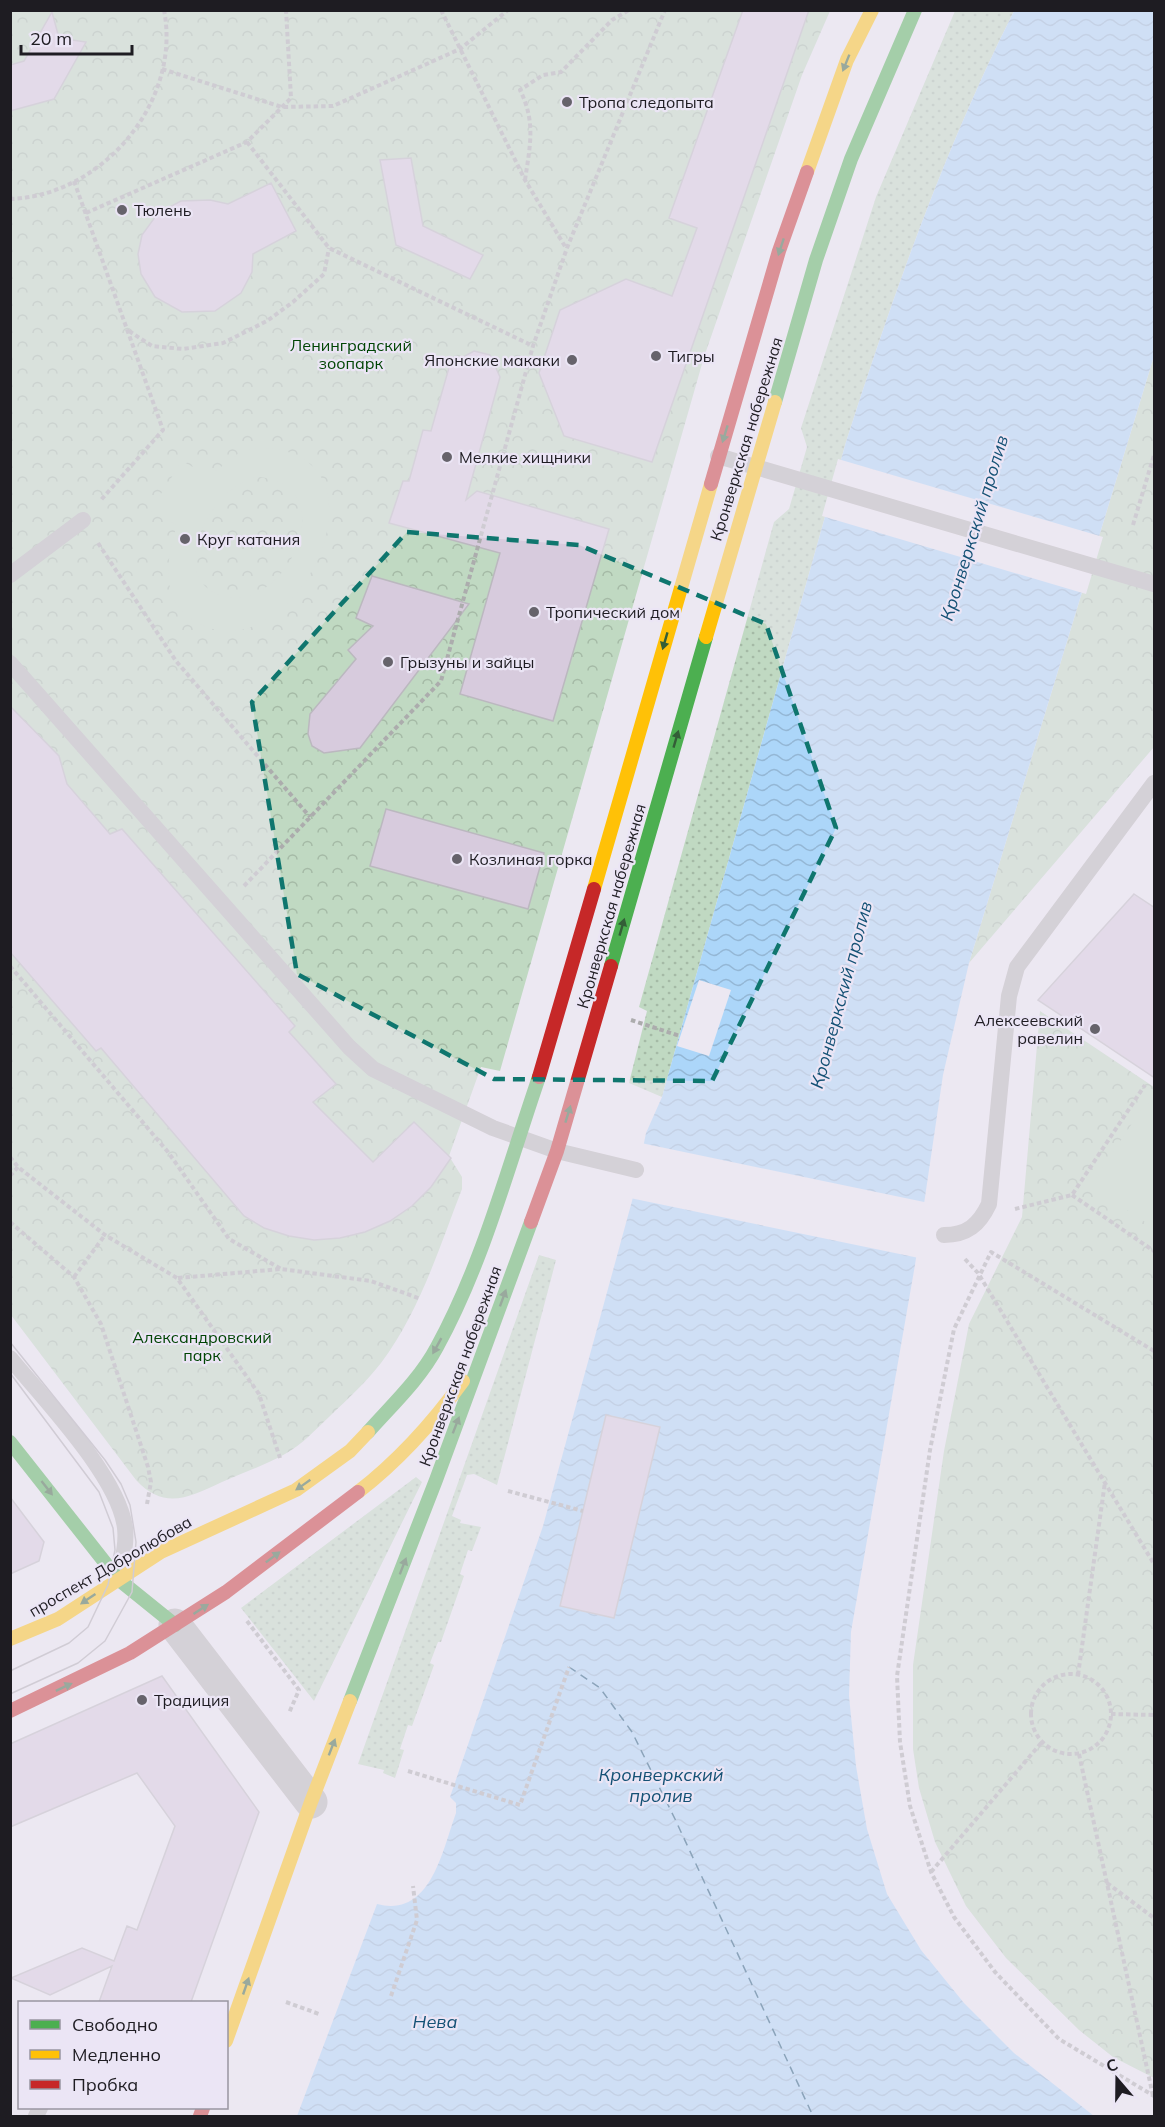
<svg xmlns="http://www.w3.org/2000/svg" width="1165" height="2127" font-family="Mulish,sans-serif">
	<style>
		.grass { fill: url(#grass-dots) }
		.park { fill: url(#park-crowns) }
		.pitch { fill: #c0d9c2; fill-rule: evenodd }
		.water { fill: url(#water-waves) }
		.pier { fill: #ece8f2 }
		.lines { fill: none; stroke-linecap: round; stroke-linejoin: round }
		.ferry { stroke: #145175; stroke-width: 1.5; stroke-dasharray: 8 6; stroke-linecap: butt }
		.building { fill: #d7cbdd; stroke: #bbb8bf; stroke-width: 1.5 }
		.path { stroke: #acacad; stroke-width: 4; stroke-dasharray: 4.5 3; stroke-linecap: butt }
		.lane { stroke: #b6b5b5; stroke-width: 16 }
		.street { stroke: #b6b5b5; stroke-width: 33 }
		.fast { stroke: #4caf50; stroke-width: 14 }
		.slow { stroke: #ffc107; stroke-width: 14 }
		.jam { stroke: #c62828; stroke-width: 14 }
		.tram { stroke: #aeacb1; stroke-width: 1.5 }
		.oneway { fill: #335e37 }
		.marked { fill: none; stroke: #0f766e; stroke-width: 4.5; stroke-dasharray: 12 8; stroke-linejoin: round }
		.poi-dot { fill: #66636b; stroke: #ebe5f5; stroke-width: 2 }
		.labels { text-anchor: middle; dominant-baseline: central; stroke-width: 4.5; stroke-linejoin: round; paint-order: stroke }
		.poi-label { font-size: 16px; fill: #1e1c22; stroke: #ebe5f5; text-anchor: start }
		.park-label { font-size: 16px; fill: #004504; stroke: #ebe5f5 }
		.street-label { font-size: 16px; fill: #1e1c22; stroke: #ebe5f5 }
		.water-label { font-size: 18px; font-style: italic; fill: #145175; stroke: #ebe5f5 }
	</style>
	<defs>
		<pattern id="grass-dots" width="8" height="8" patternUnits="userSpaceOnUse" patternTransform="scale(1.5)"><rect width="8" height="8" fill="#c0d9c2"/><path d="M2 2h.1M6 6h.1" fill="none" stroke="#a5baa6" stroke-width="1.8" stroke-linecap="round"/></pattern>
		<pattern id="park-crowns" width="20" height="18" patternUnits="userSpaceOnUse" patternTransform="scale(1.5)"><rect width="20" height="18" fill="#c0d9c2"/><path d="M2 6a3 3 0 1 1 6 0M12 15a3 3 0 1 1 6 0" fill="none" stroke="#a5baa6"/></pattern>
		<pattern id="water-waves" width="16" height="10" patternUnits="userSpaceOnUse" patternTransform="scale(1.5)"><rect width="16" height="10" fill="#acd6f9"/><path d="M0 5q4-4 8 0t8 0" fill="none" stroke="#94b7d5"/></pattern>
	</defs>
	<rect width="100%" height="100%" fill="#ece8f2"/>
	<path class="grass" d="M955 11H1014C945 148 893 295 846 442L662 1097 629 1083 647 1011 639 1007 774 522 789 509 807 447 801 428 876 197Z
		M539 1255 556 1260 497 1485 474 1474 467 1475 452 1516 461 1520 460 1523 481 1527 472 1551 468 1550 460 1574 464 1576 441 1642H438L430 1663 434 1665 412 1726 408 1725 400 1749 404 1750 395 1778 383 1773 384 1770 358 1764Z
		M416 1477 422 1482 314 1701 241 1608Z"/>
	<path class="park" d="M11 11H830L802 75 704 357 500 1071 481 1067 449 1156 462 1177V1189C439 1248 420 1311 381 1363 366 1382 348 1399 330 1416 316 1429 302 1445 285 1454 265 1465 243 1473 222 1482 189 1497 165 1511 136 1480L11 1315Z
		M1154 356V747L969 963Z
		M1040 1011 1154 1087V2078L1113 2057 1079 2030 1006 1958 966 1906 935 1842 919 1788 913 1749V1665L944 1451 969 1324 1022 1217Z"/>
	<path class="pitch" d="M260 448C409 450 286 695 186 615 160 594 168 552 177 525L150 511 182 461 209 476 242 451ZM256 477C346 480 288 615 223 596 163 579 211 486 256 477Z
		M1146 1102 1154 1107V1228L1091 1186Z"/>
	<path class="water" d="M1014 11H1154V356L969 963 943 1075 915 1265 851 1632 849 1696 856 1766 867 1829 887 1894 921 1950 964 2003 1014 2053 1094 2116H297L377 1904C431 1918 442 1851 456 1813V1803L450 1797 543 1526 632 1201 646 1133 662 1097 846 442C893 295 945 148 1014 11Z"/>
	<path class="pier" d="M838 459 1103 537 1086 594 822 516Z
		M699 980 731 990 709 1056 677 1046Z
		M641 1143 929 1203 919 1258 630 1198Z"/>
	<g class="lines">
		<path class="ferry" d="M569 1667 600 1688 632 1732 675 1819 813 2116"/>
	</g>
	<path class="building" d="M743 10H809L652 462 564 436 539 373 560 310 626 279 672 296 697 228 669 218Z
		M52 12 59 38 86 42 54 99 10 111V65L24 61Z
		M411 158 423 226 483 255 470 279 396 245 380 160Z
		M271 183 296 231 253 254 252 272 241 293 215 311 182 312 155 297 141 274 138 254 142 235 158 213 181 201 210 200 228 204Z
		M474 351 490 355 500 377 466 500 477 491 609 529 553 721 460 694 500 553 389 523 403 481H409L423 430 431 431 450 364Z
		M372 576 469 604 360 748 324 753 312 746 308 734 310 714 356 659 348 650 373 626 356 618Z
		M10 706 59 756 67 784 110 834 122 829 295 1026 289 1032 336 1084 313 1102 373 1162 414 1122 451 1158 431 1187 412 1206 390 1221 365 1232 340 1238 314 1240 289 1236 264 1228 244 1216 101 1048 96 1051 10 952Z
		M386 809 544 853 528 909 370 866Z
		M1134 894 1155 908V1078L1038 1000Z
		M606 1415 660 1427 614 1618 560 1606Z
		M10 1497 44 1542 39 1561 10 1574Z
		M162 1676 259 1812 191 2002H99L112 1966 50 1995 11 1978 82 1948 114 1961 127 1926 137 1930 175 1826 137 1773 10 1827V1744Z"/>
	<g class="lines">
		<path class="path" d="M441 10 525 180 566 248
			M162 69 282 107 333 106 460 49 508 10
			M247 142 329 248 533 346
			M525 180C530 146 536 122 520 90L543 75 561 72 612 20 629 10
			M74 181 163 430 100 501
			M10 199C102 196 182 102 164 10
			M86 213 247 142 291 98 286 10
			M129 331 152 346 183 349 223 343 267 321 293 302 324 274 329 248
			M1133 525 1154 455
			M98 543 176 661 310 817
			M244 886 441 681 533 346 567 248 665 10
			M10 966 168 1152 229 1239 281 1269
			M631 1020 680 1036
			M10 1157 18 1167 105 1235 177 1278 259 1394 280 1458
			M10 1176 18 1167
			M1072 1195 1154 1251
			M1015 1209 1072 1195 1145 1085
			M10 1222 74 1277 101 1324 148 1467 151 1482 147 1504
			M965 1259 978 1273 1154 1564
			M74 1277 105 1235
			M178 1278 281 1269 371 1281 421 1299
			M1154 1351 991 1252 954 1329 930 1450 897 1676 900 1742 910 1806 931 1872 954 1917 995 1972 1059 2039 1154 2096
			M508 1491 583 1511
			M247 1621 299 1690 289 1713
			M1031 1714a40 40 0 1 1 80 0a40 40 0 1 1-80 0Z
			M1078 1675 1105 1482
			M1111 1714 1154 1715
			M1079 1754 1153 2096
			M408 1771 520 1805 569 1667
			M931 1872 1042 1742
			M1107 1883 1154 1918
			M391 1996 417 1920 413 1886
			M286 2002 319 2014"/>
		<path class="lane" d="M718 456 1154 584
			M10 575 83 520
			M10 663 349 1047 373 1069 493 1128 557 1151 636 1170
			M944 1235C967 1235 979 1225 989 1204L1009 996 1017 967 1154 783
			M10 1358C43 1398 119 1477 125 1528 127 1545 122 1561 118 1577
			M36 2116 40 2108"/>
		<path class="street" d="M175 1625 311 1802"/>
		<path class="fast" d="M775 402 816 260 851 159 915 10
			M611 966 706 637
			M368 1432C392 1405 420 1379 437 1347 483 1263 508 1167 539 1077
			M10 1442 118 1579 175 1625
			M350 1701 436 1480 531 1222"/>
		<path class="slow" d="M807 172 847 60 872 10
			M706 637 775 402
			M594 889 711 484
			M358 1492C397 1462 434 1421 463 1381
			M10 1639 58 1619 161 1552 296 1490 350 1451 368 1432
			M226 2041 311 1802 350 1701"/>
		<path class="jam" d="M711 484 779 251 807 172
			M539 1077 594 889
			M531 1222 557 1151 611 966
			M10 1711 130 1653 226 1592 358 1492
			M200 2116 203 2108"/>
		<path class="tram" d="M10 1342 105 1460 121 1484 130 1505 136 1542 132 1592 105 1641 78 1663 10 1694
			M10 1373 99 1492 113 1528 115 1550 108 1585 88 1627 69 1643 10 1671"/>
	</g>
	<defs><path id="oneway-solid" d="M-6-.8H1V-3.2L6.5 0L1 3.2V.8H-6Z" transform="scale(1.5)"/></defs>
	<g class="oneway">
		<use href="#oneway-solid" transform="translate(846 63) rotate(112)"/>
		<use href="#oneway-solid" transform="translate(781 247) rotate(108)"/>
		<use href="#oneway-solid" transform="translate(725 434) rotate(107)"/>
		<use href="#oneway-solid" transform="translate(665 641) rotate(106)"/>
		<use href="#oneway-solid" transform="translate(676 739) rotate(-74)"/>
		<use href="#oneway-solid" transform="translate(622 927) rotate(-74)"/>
		<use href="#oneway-solid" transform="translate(568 1114) rotate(-73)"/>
		<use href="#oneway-solid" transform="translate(503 1298) rotate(-70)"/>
		<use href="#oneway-solid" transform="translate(437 1346) rotate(119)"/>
		<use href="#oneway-solid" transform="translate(456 1425) rotate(-69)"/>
		<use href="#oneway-solid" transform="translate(303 1485) rotate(145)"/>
		<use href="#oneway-solid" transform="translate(47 1488) rotate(52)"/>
		<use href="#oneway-solid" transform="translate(273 1557) rotate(-37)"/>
		<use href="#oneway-solid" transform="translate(403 1566) rotate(-69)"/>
		<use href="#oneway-solid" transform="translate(88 1599) rotate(146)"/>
		<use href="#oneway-solid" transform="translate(201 1609) rotate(-33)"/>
		<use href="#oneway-solid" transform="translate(64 1687) rotate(-25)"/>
		<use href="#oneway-solid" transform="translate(332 1747) rotate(-69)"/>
		<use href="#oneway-solid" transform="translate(246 1986) rotate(-71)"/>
	</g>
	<path d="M0 0H1165V2127H0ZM407 532 579 545 766 624 836 828 712 1081 494 1079 297 974 252 702Z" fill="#ece8f2" fill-opacity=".55" fill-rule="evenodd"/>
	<path class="marked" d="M407 532 579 545 766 624 836 828 712 1081 494 1079 297 974 252 702Z"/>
	<g class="poi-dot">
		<circle cx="567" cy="102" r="6"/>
		<circle cx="122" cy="210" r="6"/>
		<circle cx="656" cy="356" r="6"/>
		<circle cx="572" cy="360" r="6"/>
		<circle cx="447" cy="457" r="6"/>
		<circle cx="185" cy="539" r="6"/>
		<circle cx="534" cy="612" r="6"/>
		<circle cx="388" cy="662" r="6"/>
		<circle cx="457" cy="859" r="6"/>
		<circle cx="1095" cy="1029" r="6"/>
		<circle cx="142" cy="1700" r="6"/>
	</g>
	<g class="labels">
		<g class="poi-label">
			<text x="579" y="102">Тропа следопыта</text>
			<text x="134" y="210">Тюлень</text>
			<text x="668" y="356">Тигры</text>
			<text x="560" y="360" text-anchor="end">Японские макаки</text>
			<text x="459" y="457">Мелкие хищники</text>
			<text x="197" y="539">Круг катания</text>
			<text x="546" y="612">Тропический дом</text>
			<text x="400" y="662">Грызуны и зайцы</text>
			<text x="469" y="859">Козлиная горка</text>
			<text x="1083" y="1020" text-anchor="end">Алексеевский<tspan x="1083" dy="18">равелин</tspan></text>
			<text x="154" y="1700">Традиция</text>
		</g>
		<g class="park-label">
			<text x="351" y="345">Ленинградский<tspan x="351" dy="18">зоопарк</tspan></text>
			<text x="202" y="1337">Александровский<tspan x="202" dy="18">парк</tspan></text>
		</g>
		<g class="street-label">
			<text transform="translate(746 439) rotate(-73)">Кронверкская набережная</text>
			<text transform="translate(611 906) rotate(-74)">Кронверкская набережная</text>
			<text transform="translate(460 1366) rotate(-70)">Кронверкская набережная</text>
			<text transform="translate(110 1566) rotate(-30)">проспект Добролюбова</text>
		</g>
		<g class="water-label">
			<text transform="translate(974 528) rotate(-73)">Кронверкский пролив</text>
			<text transform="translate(841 995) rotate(-75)">Кронверкский пролив</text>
			<text x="661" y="1774">Кронверкский<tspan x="661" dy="21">пролив</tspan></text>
			<text x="435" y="2021">Нева</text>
		</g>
	</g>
	<rect width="1165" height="2127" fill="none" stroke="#1e1c22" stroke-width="24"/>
	<rect x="18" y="2001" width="210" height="108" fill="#ebe5f5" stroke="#9995a1" stroke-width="1.5"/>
	<rect x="30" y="2020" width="30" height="9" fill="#4caf50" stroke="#9995a1" stroke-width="1.5"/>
	<text x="72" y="2031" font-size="18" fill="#1e1c22">Свободно</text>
	<rect x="30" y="2050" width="30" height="9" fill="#ffc107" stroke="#9995a1" stroke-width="1.5"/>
	<text x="72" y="2061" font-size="18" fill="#1e1c22">Медленно</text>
	<rect x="30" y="2080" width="30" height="9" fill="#c62828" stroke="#9995a1" stroke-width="1.5"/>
	<text x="72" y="2091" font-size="18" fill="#1e1c22">Пробка</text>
	<g transform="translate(1117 2079) rotate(340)" stroke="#ebe5f5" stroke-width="4.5" paint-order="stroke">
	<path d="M0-4.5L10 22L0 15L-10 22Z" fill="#1e1c22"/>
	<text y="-9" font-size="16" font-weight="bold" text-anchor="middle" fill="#1e1c22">С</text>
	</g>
	<path d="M21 45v9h111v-9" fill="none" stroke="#1e1c22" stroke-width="3"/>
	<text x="30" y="45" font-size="18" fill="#1e1c22" stroke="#ebe5f5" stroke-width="4.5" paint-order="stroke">20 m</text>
</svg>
